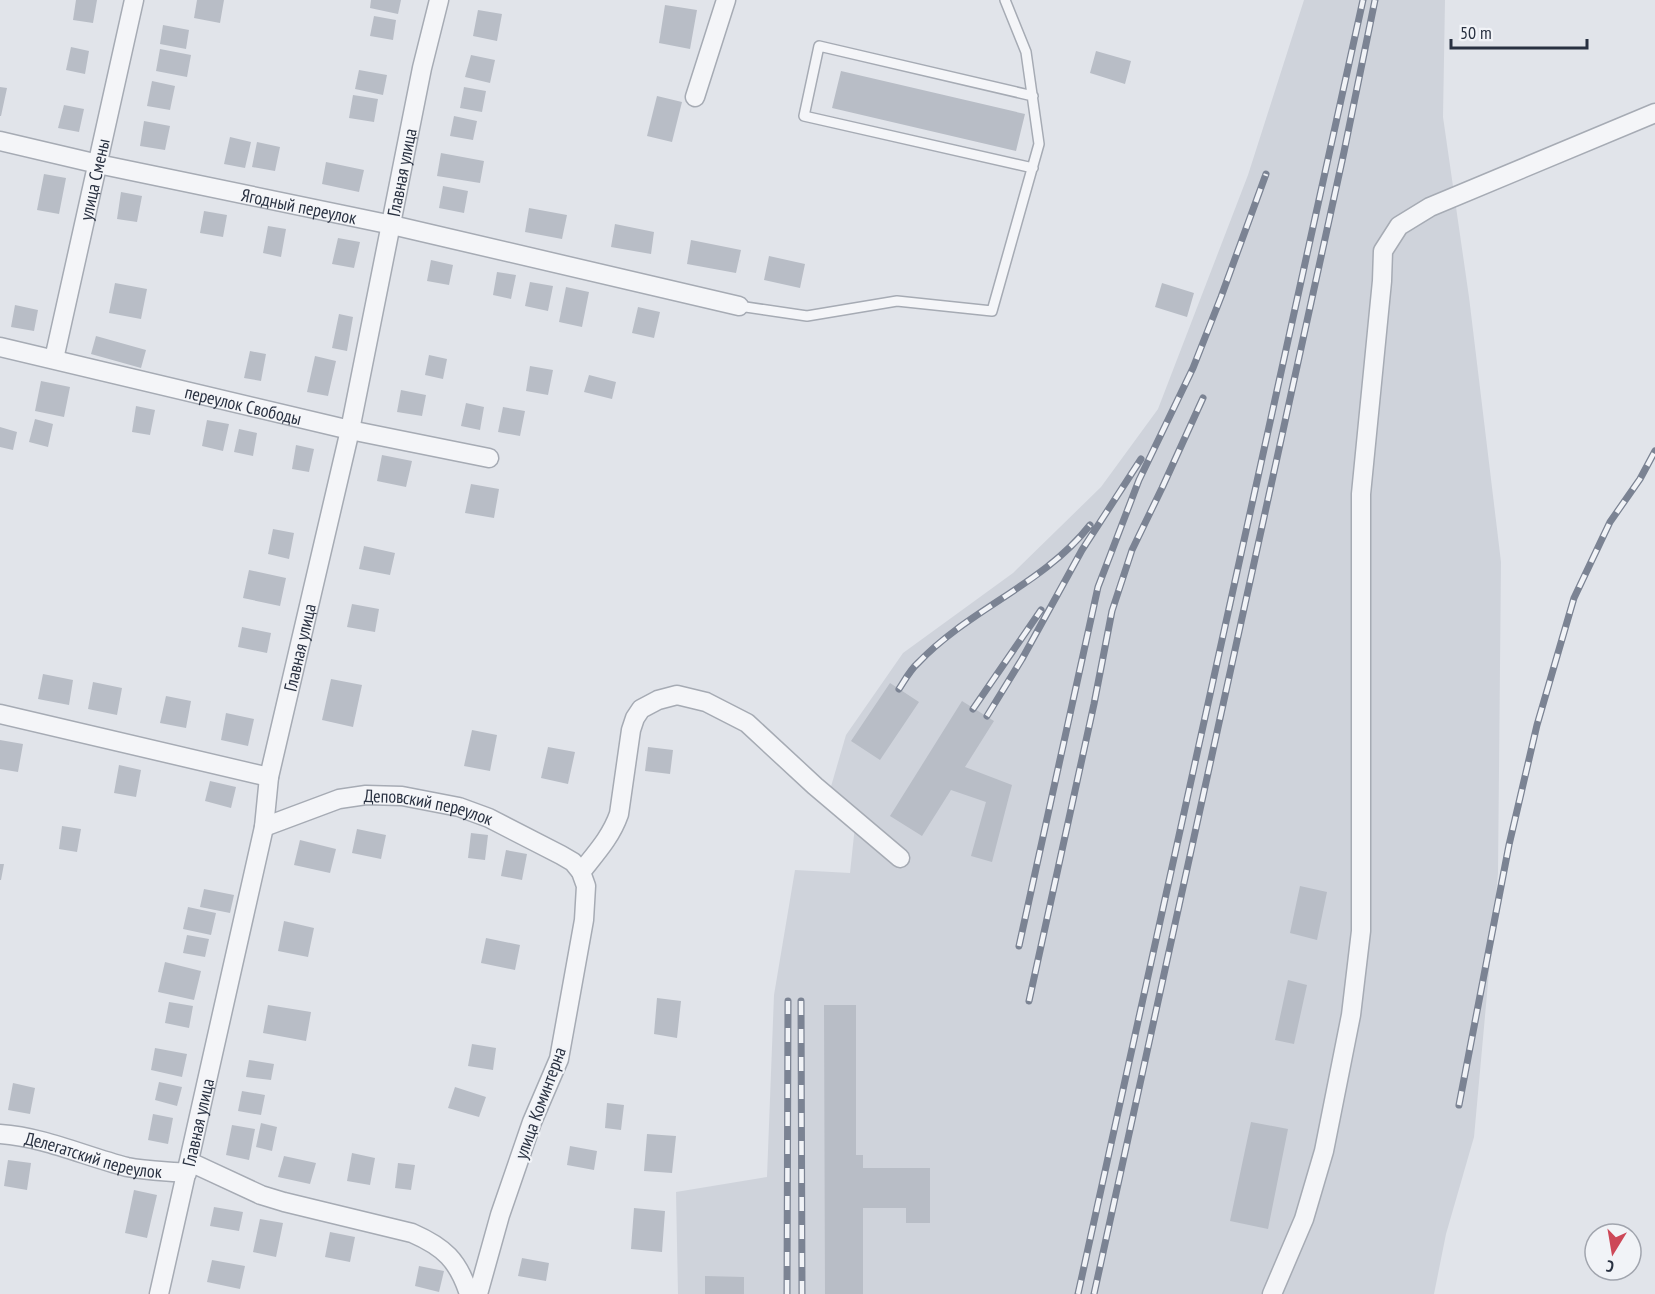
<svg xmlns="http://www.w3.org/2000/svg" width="1655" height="1294" font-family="'PT Sans Narrow',sans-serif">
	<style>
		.built { fill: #cfd3db }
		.building { fill: #b8bdc6 }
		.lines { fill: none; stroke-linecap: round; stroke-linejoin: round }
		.service-casing { stroke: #a6abb4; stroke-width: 12 }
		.minor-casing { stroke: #a6abb4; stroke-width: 21 }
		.service { stroke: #f4f5f8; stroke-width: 9 }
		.minor { stroke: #f4f5f8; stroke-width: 18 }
		.rail-casing { stroke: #7b8393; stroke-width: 7 }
		.rail { stroke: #f1f3f7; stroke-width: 4.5; stroke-dasharray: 14; stroke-linecap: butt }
		.labels { text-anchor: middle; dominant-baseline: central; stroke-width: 4.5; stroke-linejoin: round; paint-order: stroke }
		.street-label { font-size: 18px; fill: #293141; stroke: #f1f3f7 }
	</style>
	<rect width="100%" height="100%" fill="#e1e4ea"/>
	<path class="built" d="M1304 0H1445L1443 117 1469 297 1501 562 1498 873 1474 1137 1446 1234 1434 1294H678L676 1192 767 1177 774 995 795 870 850 873 856 816 830 790 846 735 903 653 1013 573 1101 487 1158 409 1248 175Z"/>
	<path class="building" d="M76 0H97L93 23 73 20Z
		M197 0H224L220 23 194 18Z
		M371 0H401L398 14 370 8Z
		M665 5 697 10 690 49 659 43Z
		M478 10 502 14 497 41 473 36Z
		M374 16 396 20 393 40 370 36Z
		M163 25 189 30 186 49 160 44Z
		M71 47 89 51 85 74 66 70Z
		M160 49 191 55 187 77 156 71Z
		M1096 51 1131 61 1125 84 1090 73Z
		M471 55 495 60 490 83 465 77Z
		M359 70 387 75 383 95 355 89Z
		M841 71 1025 114 1016 151 832 108Z
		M152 81 175 86 170 110 147 106Z
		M0 87 7 88 1 116H0Z
		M464 87 486 91 482 112 460 108Z
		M353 95 378 99 374 122 349 118Z
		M657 96 682 102 672 142 647 136Z
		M64 105 84 109 79 132 58 128Z
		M454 116 477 121 473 140 450 136Z
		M144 121 170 126 165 150 140 146Z
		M230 137 251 142 245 168 224 164Z
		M257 142 280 147 275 171 252 167Z
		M441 153 484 161 480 183 437 176Z
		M326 162 364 170 359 192 322 184Z
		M44 174 66 178 59 214 37 210Z
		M443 186 468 191 464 213 439 208Z
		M121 192 142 196 137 222 117 219Z
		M529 208 567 215 562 239 525 232Z
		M204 211 227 215 223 237 200 233Z
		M615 224 654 232 651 254 611 247Z
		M268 226 286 229 281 257 263 253Z
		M338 238 360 242 354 268 332 264Z
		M691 240 741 250 736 273 687 264Z
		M769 256 805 264 800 288 764 280Z
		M431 260 453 265 449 285 427 281Z
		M497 272 516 275 511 299 493 295Z
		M530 282 553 286 548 311 525 306Z
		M115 283 147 289 141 319 109 313Z
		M1162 283 1194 293 1187 317 1155 307Z
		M566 287 589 292 582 327 559 322Z
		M15 305 38 310 34 331 11 327Z
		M638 307 660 312 654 338 632 333Z
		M339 314 353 317 347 351 332 348Z
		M96 336 146 350 141 368 91 354Z
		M250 351 266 354 261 381 244 378Z
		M429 355 447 359 443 379 425 375Z
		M315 356 336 361 328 396 307 392Z
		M530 366 553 370 548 395 526 391Z
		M589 375 616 382 612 399 584 392Z
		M41 381 70 387 64 417 35 411Z
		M401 390 426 395 422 416 397 412Z
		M466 403 484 407 480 430 461 426Z
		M136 406 155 410 150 435 132 432Z
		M503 407 525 411 520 436 498 432Z
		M35 419 53 424 48 447 29 442Z
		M207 420 229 424 223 451 202 446Z
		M0 427 17 432 13 450 0 447Z
		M239 429 257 433 253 456 234 452Z
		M296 445 314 449 309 472 292 469Z
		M382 455 412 461 406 487 377 481Z
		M471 484 499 489 494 518 465 513Z
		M273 529 294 533 289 559 268 554Z
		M364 546 395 553 390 575 359 569Z
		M249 570 286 578 280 606 243 598Z
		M352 604 379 609 375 632 347 627Z
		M242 627 271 633 267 653 238 647Z
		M43 674 73 680 69 705 38 699Z
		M331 679 362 685 353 727 322 720Z
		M93 682 122 688 117 715 88 709Z
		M890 683 919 702 880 760 851 741Z
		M166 696 191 701 186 728 160 723Z
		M962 701 994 721 965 767 1012 785 992 862 971 856 986 802 951 790 922 836 890 816Z
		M226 713 254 719 248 746 221 740Z
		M472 730 497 735 490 771 464 766Z
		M0 740 23 744 18 772 0 769Z
		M548 747 575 752 568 784 541 778Z
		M648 747 673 750 670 774 645 771Z
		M119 765 141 770 136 797 114 793Z
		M210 781 236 787 231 808 205 801Z
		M62 826 81 829 77 852 59 849Z
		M357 829 386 835 381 859 352 853Z
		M471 833 488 835 485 860 468 858Z
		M300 840 336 849 330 873 294 865Z
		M506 850 527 854 522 880 501 876Z
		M0 864H4L1 880H0Z
		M1300 886 1327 892 1317 940 1290 933Z
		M204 889 234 895 230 913 200 907Z
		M188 907 216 913 211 935 183 929Z
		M284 921 314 928 308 957 278 951Z
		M187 935 209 939 205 957 183 953Z
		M486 938 520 945 515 970 481 963Z
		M165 962 201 971 194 1000 158 992Z
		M1288 980 1307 985 1294 1044 1275 1040Z
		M657 998 681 1001 677 1038 654 1034Z
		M169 1002 193 1006 189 1028 165 1023Z
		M268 1005 311 1012 306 1041 263 1033Z
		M824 1005H856V1155H863V1168H930V1223H906V1208H863V1294H825Z
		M472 1044 496 1048 493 1070 468 1066Z
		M155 1048 187 1054 182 1077 151 1070Z
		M249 1060 274 1064 271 1080 246 1077Z
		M159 1082 182 1087 177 1106 155 1100Z
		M13 1083 35 1088 30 1114 8 1110Z
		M455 1087 486 1097 479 1117 448 1108Z
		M242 1091 265 1095 261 1115 238 1111Z
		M607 1103 624 1105 621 1130 605 1128Z
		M153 1114 173 1118 168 1144 148 1140Z
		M1251 1122 1288 1129 1268 1229 1230 1221Z
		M261 1123 277 1127 272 1151 256 1147Z
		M232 1125 255 1129 249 1160 226 1155Z
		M647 1134 676 1136 672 1173 644 1171Z
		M570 1146 597 1151 594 1170 567 1165Z
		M352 1153 375 1158 370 1185 347 1181Z
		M284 1156 316 1163 310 1184 278 1177Z
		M8 1160 31 1163 27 1190 4 1186Z
		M398 1163 415 1165 411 1190 395 1188Z
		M134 1190 157 1195 147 1238 125 1233Z
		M214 1207 243 1212 239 1231 210 1226Z
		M634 1208 665 1211 662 1252 631 1249Z
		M260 1219 283 1223 276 1257 253 1252Z
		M330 1232 355 1237 350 1262 325 1257Z
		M522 1258 549 1263 546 1281 518 1276Z
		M212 1260 245 1266 240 1289 207 1282Z
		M419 1266 444 1271 439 1292 415 1286Z
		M705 1276 744 1277V1294H705Z"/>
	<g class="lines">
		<g class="service-casing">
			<path id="service" d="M1033 96 819 46 804 116 1033 168
				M739 306 807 316 897 301 992 311 1039 144 1026 52 1005 0"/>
		</g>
		<g class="minor-casing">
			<g id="minor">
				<path d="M695 97 726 0"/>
				<path id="s1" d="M0 141 98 164 392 225 739 306"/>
				<path id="s2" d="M0 347 350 430 489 458"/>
				<path id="s3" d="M54 359 134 0"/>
				<path d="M0 714 269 777"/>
				<path id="s4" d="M264 827 339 799 366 795 402 796 459 807 489 818 561 855 573 862 581 872 586 886 584 920 559 1059 532 1122 500 1215 478 1294"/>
				<path d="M581 872C596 853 611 837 619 814L631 730 635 718 641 709 658 700 677 695 706 702 747 723 815 786 900 858"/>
				<path id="s5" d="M0 1134C44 1137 84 1156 127 1167 146 1171 167 1171 187 1173"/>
				<path d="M190 1162 261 1195 284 1202 412 1233C444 1247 458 1260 469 1294"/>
				<path id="s6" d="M159 1294 264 827 269 777 350 430 422 68 439 0"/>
				<path d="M1272 1294 1304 1219 1324 1151 1351 1015 1361 931V494L1382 281 1383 251 1399 226 1430 207 1655 113"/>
			</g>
		</g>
		<use href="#service" class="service"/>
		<use href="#minor" class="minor"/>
		<g class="rail-casing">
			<path id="rail" d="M899 689C905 680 910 670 918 663 969 609 1044 584 1090 525
				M973 709 1041 610
				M987 716 1022 659 1082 550 1141 459
				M1019 946 1098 587 1139 480 1193 368 1221 297 1266 174
				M801 1001 802 1294
				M1029 1001 1094 704 1112 611 1132 550 1162 488 1203 398
				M1459 1105 1509 845 1537 725 1574 598 1610 522 1640 479 1655 451
				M787 1294 788 1001
				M1078 1294 1363 0
				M1094 1294 1344 152 1375 0"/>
		</g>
		<use href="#rail" class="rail"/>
	</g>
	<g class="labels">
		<g class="street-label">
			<text stroke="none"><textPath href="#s6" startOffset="1148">Главная улица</textPath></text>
			<text stroke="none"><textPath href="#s3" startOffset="184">улица Смены</textPath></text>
			<text stroke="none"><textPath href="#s1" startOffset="306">Ягодный переулок</textPath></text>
			<text stroke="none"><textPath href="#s2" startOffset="250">переулок Свободы</textPath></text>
			<text stroke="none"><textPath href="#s6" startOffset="662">Главная улица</textPath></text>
			<text stroke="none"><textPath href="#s4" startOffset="171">Деповский переулок</textPath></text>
			<text transform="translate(540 1103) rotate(-70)">улица Коминтерна</text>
			<text stroke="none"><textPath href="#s6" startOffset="176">Главная улица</textPath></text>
			<text stroke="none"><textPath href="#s5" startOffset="96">Делегатский переулок</textPath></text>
		</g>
	</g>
	<g transform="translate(1613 1252) rotate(191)"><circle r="28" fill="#f1f3f7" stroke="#a1a5ae" stroke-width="1.5"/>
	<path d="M0-4.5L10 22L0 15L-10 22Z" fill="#cd4858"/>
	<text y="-9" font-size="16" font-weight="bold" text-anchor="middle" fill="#293141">С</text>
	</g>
	<path d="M1451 39v9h136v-9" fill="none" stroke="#293141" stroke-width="3"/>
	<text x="1460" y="39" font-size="18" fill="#293141" stroke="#f1f3f7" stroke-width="4.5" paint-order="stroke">50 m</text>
</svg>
